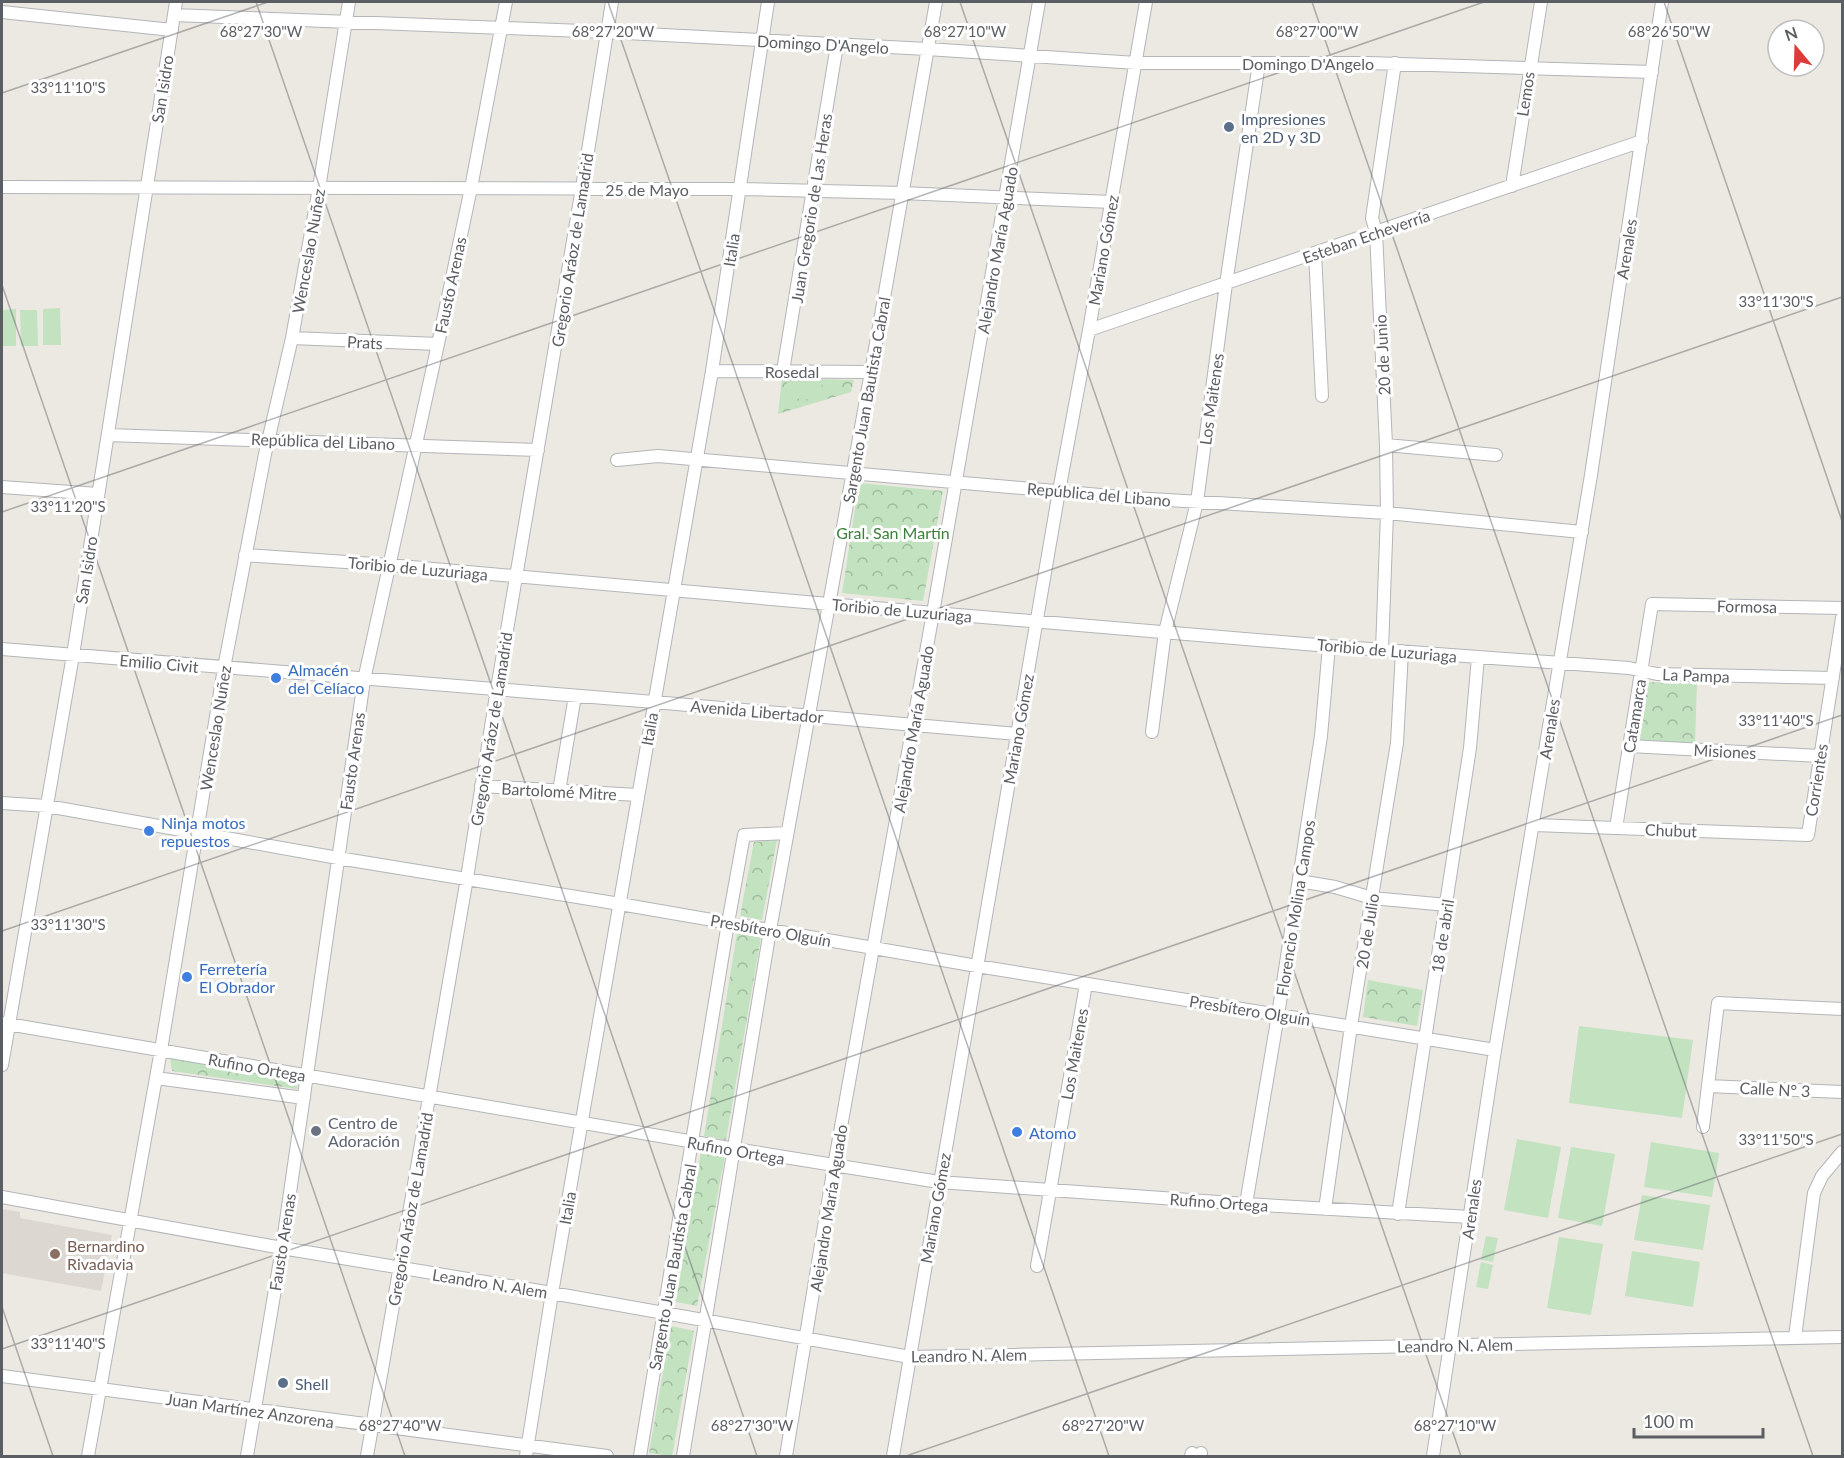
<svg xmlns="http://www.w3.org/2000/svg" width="1844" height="1458" font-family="Lato,sans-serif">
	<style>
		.education { fill: #dcd8d1 }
		.forest { fill: url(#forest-crowns) }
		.pitch { fill: #c2e2c0 }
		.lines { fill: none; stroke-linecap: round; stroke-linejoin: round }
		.minor-casing { stroke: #b3b5b9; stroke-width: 14 }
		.minor { stroke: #fff; stroke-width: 12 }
		.ticks { fill: none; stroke: #5b5e62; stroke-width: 1.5; stroke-opacity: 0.45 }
		.service-dot { fill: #5c6f8a; stroke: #fff; stroke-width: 2 }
		.shop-dot { fill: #3f7fe0; stroke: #fff; stroke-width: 2 }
		.worship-dot { fill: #6b7280; stroke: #fff; stroke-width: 2 }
		.education-dot { fill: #8d6e63; stroke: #fff; stroke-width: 2 }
		.labels { text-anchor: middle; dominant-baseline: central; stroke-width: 6; stroke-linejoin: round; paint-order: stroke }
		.street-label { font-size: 16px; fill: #5b5e62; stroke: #fff }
		.service-label { font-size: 16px; fill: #4e5e75; stroke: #fff; text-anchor: start }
		.park-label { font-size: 16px; fill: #3b813b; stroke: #fff }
		.shop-label { font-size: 16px; fill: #366cbe; stroke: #fff; text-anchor: start }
		.worship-label { font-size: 16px; fill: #5b616d; stroke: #fff; text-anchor: start }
		.education-label { font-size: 16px; fill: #785e54; stroke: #fff; text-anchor: start }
		.ticks-label { font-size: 15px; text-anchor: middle; fill: #5b5e62; stroke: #fff; stroke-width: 6; stroke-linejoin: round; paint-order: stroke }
	</style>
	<defs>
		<pattern id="forest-crowns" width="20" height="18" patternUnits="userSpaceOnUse" patternTransform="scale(1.5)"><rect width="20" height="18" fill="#c2e2c0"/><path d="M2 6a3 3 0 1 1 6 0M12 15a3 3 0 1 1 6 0" fill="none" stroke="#a1ba9f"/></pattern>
	</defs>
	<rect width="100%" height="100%" fill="#ece9e2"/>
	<path class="education" d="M2 1209 20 1212V1218L112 1235 101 1291 2 1273Z"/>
	<path class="forest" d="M782 378 854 380 851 392 778 414Z
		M859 483 943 491 923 601 842 593Z
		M1648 682 1697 684 1695 743 1639 740Z
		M777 840 762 920 740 916 754 842Z
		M737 933 761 937 726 1140 704 1136Z
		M1368 980 1423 990 1417 1026 1363 1017Z
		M169 1052 298 1076 297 1089 172 1071Z
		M701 1151 725 1155 697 1306 676 1302Z
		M671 1326 694 1331 672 1456 649 1453Z"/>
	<path class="pitch" d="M60 308 61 345H43V309Z
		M16 309V346H2V310Z
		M20 310H37L38 346H21Z
		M787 380 822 382 821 400 786 398Z
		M1579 1026 1693 1040 1682 1118 1569 1103Z
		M1517 1139 1561 1147 1548 1218 1504 1210Z
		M1651 1142 1719 1153 1712 1197 1644 1187Z
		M1571 1147 1615 1154 1602 1226 1558 1218Z
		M1642 1195 1710 1205 1703 1250 1634 1240Z
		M1486 1236 1498 1238 1493 1262 1481 1260Z
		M1559 1237 1603 1244 1591 1315 1547 1308Z
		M1632 1251 1700 1262 1693 1307 1625 1296Z
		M1481 1262 1493 1265 1488 1289 1476 1287Z"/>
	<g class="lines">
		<g class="minor-casing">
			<path id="minor" d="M2 12 172 30
				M174 15 607 32 927 49 1136 63H1368L1652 72
				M1512 186 1541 2
				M2 187 741 189 902 193 1112 202
				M1315 253 1322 396
				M1089 330 1642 141
				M292 338 438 344
				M712 371 871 372
				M783 371 837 45
				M108 435 538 450
				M1386 445 1496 455
				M617 460 658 456 1134 498 1387 513 1582 532
				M2 487 98 494
				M245 555 389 565 828 604 1329 646 1629 668 1657 674 1833 678
				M2 649 654 702 1017 734
				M1382 650 1387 513 1386 445 1376 232 1372 218 1395 63
				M1152 732 1165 632 1197 502 1226 284 1259 63
				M1629 746 1820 756
				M481 786 638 795
				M559 791 575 696
				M2 803 47 806 338 858 620 904 977 966 1495 1050
				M1534 825 1808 835 1842 618
				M1616 828 1652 604 1842 608
				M1299 881 1335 887 1372 898 1447 905
				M2 1023 735 1149 939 1182 1246 1204 1470 1217
				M2 1065 73 655 176 2
				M156 1078 304 1098
				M1708 1086 1842 1092
				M1703 1127 1718 1003 1842 1009
				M2 1197 282 1248 552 1293 910 1357 1842 1337
				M1246 1204 1278 1015 1321 736 1329 646
				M1325 1209 1351 1026 1397 743 1402 651
				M1398 1214 1470 748 1478 657
				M1037 1266 1086 984
				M1795 1337 1814 1193 1822 1176 1842 1152
				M2 1376 607 1456
				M88 1456 161 1050 224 668 265 454 292 338 319 188 349 2
				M247 1456 282 1248 364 680 438 344 471 188 506 2
				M367 1456 467 878 497 689 582 188 612 2
				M526 1456 552 1293 712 371 768 2
				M640 1456 728 923 744 835 787 833
				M683 1456 770 930 871 372 936 2
				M786 1456 834 1166 933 613 1039 2
				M893 1456 1059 491 1089 330 1146 2
				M1191 1456 1192 1453
				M1201 1456V1453
				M1433 1456 1495 1050 1591 475 1662 2"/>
		</g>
		<use href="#minor" class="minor"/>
	</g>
	<path class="ticks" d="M256 2 757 1456M608 2 1109 1456M960 2 1461 1456M1312 2 1813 1456M1664 2 1842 521M2 93 268 2M2 285 405 1456M2 512 1484 2M2 931 1842 297M2 1307 53 1456M2 1349 1842 715M906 1456 1842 1134"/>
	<g class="service-dot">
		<circle cx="1229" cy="127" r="6"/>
		<circle cx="283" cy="1383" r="6"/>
	</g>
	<g class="shop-dot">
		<circle cx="276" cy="678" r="6"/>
		<circle cx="149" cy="831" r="6"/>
		<circle cx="187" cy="977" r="6"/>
		<circle cx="1017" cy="1132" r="6"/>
	</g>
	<circle class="worship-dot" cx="316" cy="1131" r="6"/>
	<circle class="education-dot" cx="55" cy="1254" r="6"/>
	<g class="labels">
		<g class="street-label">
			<text transform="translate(823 44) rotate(3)">Domingo D'Angelo</text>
			<text x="1308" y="63">Domingo D'Angelo</text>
			<text transform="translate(162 89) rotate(-81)">San Isidro</text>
			<text transform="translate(1525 94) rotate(-81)">Lemos</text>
			<text x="647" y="189">25 de Mayo</text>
			<text transform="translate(811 208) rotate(-81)">Juan Gregorio de Las Heras</text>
			<text transform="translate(1366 236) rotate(-19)">Esteban Echeverría</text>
			<text transform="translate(1626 249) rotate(-81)">Arenales</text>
			<text transform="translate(572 250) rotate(-81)">Gregorio Aráoz de Lamadrid</text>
			<text transform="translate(731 250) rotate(-81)">Italia</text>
			<text transform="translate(997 250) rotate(-80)">Alejandro María Aguado</text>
			<text transform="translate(1103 250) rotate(-80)">Mariano Gómez</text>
			<text transform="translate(308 251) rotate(-80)">Wenceslao Nuñez</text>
			<text transform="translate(450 285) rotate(-78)">Fausto Arenas</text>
			<text transform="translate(365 342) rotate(3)">Prats</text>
			<text transform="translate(1382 355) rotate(-93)">20 de Junio</text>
			<text x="792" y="371">Rosedal</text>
			<text transform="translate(1211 399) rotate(-82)">Los Maitenes</text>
			<text transform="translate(866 400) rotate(-80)">Sargento Juan Bautista Cabral</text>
			<text transform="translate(323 441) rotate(2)">República del Libano</text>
			<text transform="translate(1099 494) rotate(5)">República del Libano</text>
			<text transform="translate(418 568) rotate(5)">Toribio de Luzuriaga</text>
			<text transform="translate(86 570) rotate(-81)">San Isidro</text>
			<text transform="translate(1747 606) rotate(1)">Formosa</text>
			<text transform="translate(902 610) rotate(5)">Toribio de Luzuriaga</text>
			<text transform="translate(1387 650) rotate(5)">Toribio de Luzuriaga</text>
			<text transform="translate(159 663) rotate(5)">Emilio Civit</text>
			<text transform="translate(1696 675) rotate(2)">La Pampa</text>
			<text transform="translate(757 711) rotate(5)">Avenida Libertador</text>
			<text transform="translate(1634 716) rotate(-81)">Catamarca</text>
			<text transform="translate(215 728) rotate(-81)">Wenceslao Nuñez</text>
			<text transform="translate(491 729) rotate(-81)">Gregorio Aráoz de Lamadrid</text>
			<text transform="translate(649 729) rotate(-80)">Italia</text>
			<text transform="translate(913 729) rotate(-80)">Alejandro María Aguado</text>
			<text transform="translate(1018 729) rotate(-80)">Mariano Gómez</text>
			<text transform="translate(1549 729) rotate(-81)">Arenales</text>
			<text transform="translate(1725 751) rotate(3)">Misiones</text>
			<text transform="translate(352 761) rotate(-82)">Fausto Arenas</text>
			<text transform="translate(1816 780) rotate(-81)">Corrientes</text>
			<text transform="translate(559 791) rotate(3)">Bartolomé Mitre</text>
			<text transform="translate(1671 830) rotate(2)">Chubut</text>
			<text transform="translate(1295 908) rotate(-81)">Florencio Molina Campos</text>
			<text transform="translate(771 930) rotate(10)">Presbítero Olguín</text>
			<text transform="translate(1367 931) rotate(-81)">20 de Julio</text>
			<text transform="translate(1442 936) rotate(-81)">18 de abril</text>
			<text transform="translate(1250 1010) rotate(9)">Presbítero Olguín</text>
			<text transform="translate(1074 1054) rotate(-80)">Los Maitenes</text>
			<text transform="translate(257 1067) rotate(10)">Rufino Ortega</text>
			<text transform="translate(1775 1089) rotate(3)">Calle N° 3</text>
			<text transform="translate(736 1150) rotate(10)">Rufino Ortega</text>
			<text transform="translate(1219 1202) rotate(4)">Rufino Ortega</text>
			<text transform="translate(567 1208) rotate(-80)">Italia</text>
			<text transform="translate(828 1208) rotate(-81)">Alejandro María Aguado</text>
			<text transform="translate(935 1208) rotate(-80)">Mariano Gómez</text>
			<text transform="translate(410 1209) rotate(-80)">Gregorio Aráoz de Lamadrid</text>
			<text transform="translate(1471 1209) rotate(-82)">Arenales</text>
			<text transform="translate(282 1242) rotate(-81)">Fausto Arenas</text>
			<text transform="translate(672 1267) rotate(-80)">Sargento Juan Bautista Cabral</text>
			<text transform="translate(490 1283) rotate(9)">Leandro N. Alem</text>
			<text transform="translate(1455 1345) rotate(-1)">Leandro N. Alem</text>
			<text transform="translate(969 1355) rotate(-1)">Leandro N. Alem</text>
			<text transform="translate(250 1410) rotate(8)">Juan Martínez Anzorena</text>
		</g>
		<g class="service-label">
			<text x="1241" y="118">Impresiones<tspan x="1241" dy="18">en 2D y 3D</tspan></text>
			<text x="295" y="1383">Shell</text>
		</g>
		<g class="park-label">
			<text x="893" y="532">Gral. San Martín</text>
		</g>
		<g class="shop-label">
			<text x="288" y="669">Almacén<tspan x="288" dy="18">del Celíaco</tspan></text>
			<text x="161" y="822">Ninja motos<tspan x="161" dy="18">repuestos</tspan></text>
			<text x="199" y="968">Ferretería<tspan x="199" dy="18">El Obrador</tspan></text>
			<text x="1029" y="1132">Atomo</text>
		</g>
		<g class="worship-label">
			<text x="328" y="1122">Centro de<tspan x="328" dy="18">Adoración</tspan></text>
		</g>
		<g class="education-label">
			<text x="67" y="1245">Bernardino<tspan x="67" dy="18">Rivadavia</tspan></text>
		</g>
	</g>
	<g class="ticks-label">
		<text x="1317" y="37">68°27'00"W</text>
		<text x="261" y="37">68°27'30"W</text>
		<text x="613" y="37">68°27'20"W</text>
		<text x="965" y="37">68°27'10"W</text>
		<text x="1669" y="37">68°26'50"W</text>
		<text x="68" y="93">33°11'10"S</text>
		<text x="1776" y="307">33°11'30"S</text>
		<text x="68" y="512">33°11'20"S</text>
		<text x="1776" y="726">33°11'40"S</text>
		<text x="68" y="930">33°11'30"S</text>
		<text x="1776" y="1145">33°11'50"S</text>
		<text x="68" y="1349">33°11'40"S</text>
		<text x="400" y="1431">68°27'40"W</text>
		<text x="752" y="1431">68°27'30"W</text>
		<text x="1103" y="1431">68°27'20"W</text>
		<text x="1455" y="1431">68°27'10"W</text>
	</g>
	<rect width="1844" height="1458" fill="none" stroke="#5b5e62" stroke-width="6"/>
	<g transform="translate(1796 48) rotate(341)"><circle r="28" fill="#ffffff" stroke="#bdbfc0" stroke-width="1.5"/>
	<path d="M0-4.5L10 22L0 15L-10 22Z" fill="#dc3c39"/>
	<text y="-9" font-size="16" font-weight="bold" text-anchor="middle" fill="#5b5e62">N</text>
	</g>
	<path d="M1634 1428v9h129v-9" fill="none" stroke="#5b5e62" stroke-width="3"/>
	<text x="1643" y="1428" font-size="18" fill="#5b5e62" stroke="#ffffff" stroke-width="4.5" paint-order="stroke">100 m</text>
</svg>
